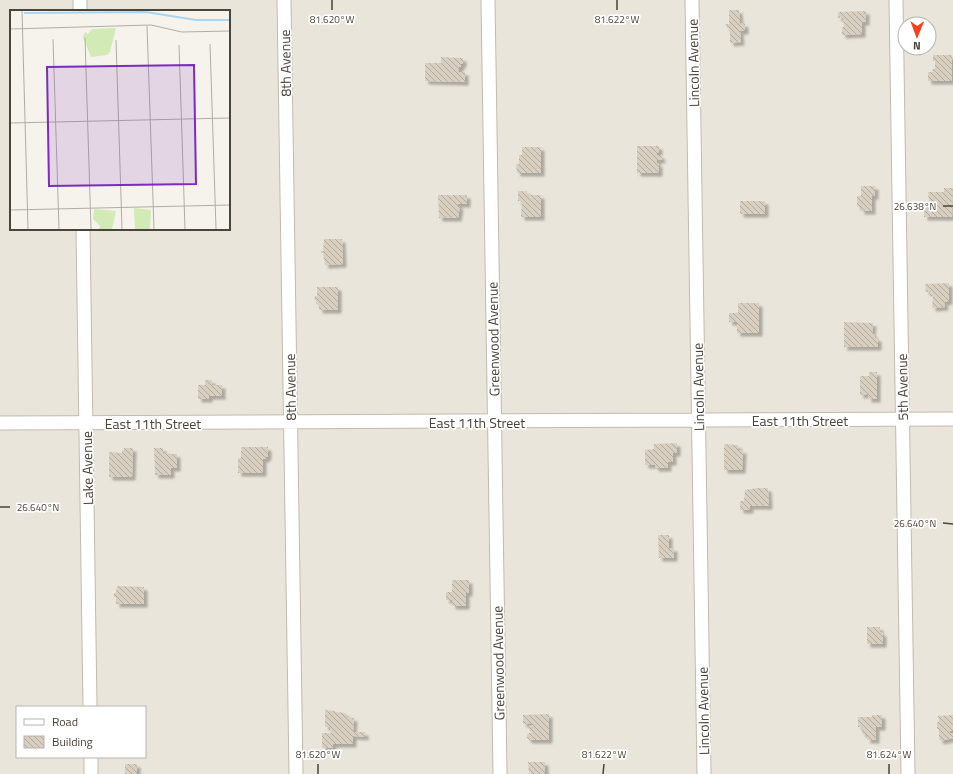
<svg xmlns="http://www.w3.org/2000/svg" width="953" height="774" font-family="'Titillium Web',sans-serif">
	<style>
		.residential { fill: #eae5da; fill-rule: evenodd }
		.building { fill: url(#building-back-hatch); filter: url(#shadow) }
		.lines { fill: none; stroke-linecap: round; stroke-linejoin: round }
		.minor-casing { stroke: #c2bbae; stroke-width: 15 }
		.minor { stroke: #fff; stroke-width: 13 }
		.ticks { fill: none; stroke: #4b4439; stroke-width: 1.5 }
		.labels { text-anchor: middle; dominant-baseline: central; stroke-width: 3.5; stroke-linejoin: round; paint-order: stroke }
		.street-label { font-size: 14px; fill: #4b4439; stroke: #fff }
		.inset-river { fill: none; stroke: #a9d4f2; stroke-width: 2 }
		.inset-road { fill: none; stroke: #b2ada4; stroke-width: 1 }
		.view { fill: #7b2cbf; fill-opacity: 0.15; stroke: #7b2cbf; stroke-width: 2 }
		.inset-edge { fill: none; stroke: #4b4439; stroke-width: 2 }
		.ticks-label { font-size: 10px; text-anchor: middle; fill: #4b4439; stroke: #fff; stroke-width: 3.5; stroke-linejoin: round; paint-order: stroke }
	</style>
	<defs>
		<pattern id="building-back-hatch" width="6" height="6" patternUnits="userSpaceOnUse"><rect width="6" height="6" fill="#d8cfc1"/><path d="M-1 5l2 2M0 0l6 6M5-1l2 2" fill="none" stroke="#b1aa9e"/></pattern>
		<filter id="shadow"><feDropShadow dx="3.5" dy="3.5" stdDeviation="1" flood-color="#0004"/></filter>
	</defs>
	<rect width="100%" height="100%" fill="#f6f3ec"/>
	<path class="residential" d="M0 0H953V774H0ZM11 11H229V229H11ZM905 24H929V48H905ZM17 707H145V757H17Z"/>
	<path class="building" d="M729 10H739L740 24 745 23V31H740L741 42 730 43V28H727L726 24H729Z
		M866 11V22H862V34L842 35V27H844L843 18H838V12Z
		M933 55H952V81H928V72H933L932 69H935V61H933Z
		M441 57 463 58V64H461V67H459L458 72H465V82L425 81V63H441Z
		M637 146H659V152L657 153V155H661L662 160H657V163L659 164V173H637Z
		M522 147H541V173H517L516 164H519V155H522Z
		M861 186H875V196H872V211H861V207H857V196H861Z
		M944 188H953L952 217H924V208H926V202H929L928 192H944Z
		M518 191H527V195H541V217H522L521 216 522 201H518Z
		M438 195H467V204H458V206H460L458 218H439Z
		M740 201H765V214H740Z
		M324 239H342L343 264 325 265 323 253H321V251H323Z
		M949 283V301L944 302 945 307 932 308 933 296H930V292H926L925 284Z
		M317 287H338V310H319V304H316V300H314L315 296H317Z
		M738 303H759V333H737V322H729V313H738Z
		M844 322 873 323 872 334H874L875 338H878V347H844Z
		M869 372H877V399H868V394L860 395V376H869Z
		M205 380H212V385H222V396H209V399H198V385H205Z
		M677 443V453H673V462H668V468H655V465H645V450L654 449V444Z
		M724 444 738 445V450H743L742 470H724Z
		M241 447H268V457H266V459H263V473H238V458H241Z
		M124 448H133L132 477H109V452L122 453V450H124Z
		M154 448H163V454L170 453V454H177V468H171V475H155Z
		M757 488H768L769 506H750V510H740V501H744L745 490Z
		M658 535H669V548H674V558H659Z
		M452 580H469V593H466V606H452V600H446V592H452Z
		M117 586 144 587V604H116V597H114V593H116Z
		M867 627H880V632L883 633V644H867Z
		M325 710 335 711V712L346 713V717L354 718 353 732H365V737L353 736V744H333V748H322V733H331L330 727H325Z
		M549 714V740H529L527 738V735L529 733H532L530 732 529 726 532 725V723L523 724V715Z
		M872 715H882V727H876V740H867V734H862V727H858V717H872Z
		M953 715V731H950V733H953V738L941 741 939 739V729H937V722H939L938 716Z
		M528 762H545V774H531V773H529Z
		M125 764H137V774H125Z"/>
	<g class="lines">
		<g class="minor-casing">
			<path id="minor" d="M80 0V11
				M284 0 296 774
				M488 0 500 774
				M692 0 704 774
				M896 0 908 774
				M83 229 90 707
				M0 423 953 419
				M91 757V774"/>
		</g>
		<use href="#minor" class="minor"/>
	</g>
	<path class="ticks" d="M332 10V0M617 10V0M943 206H953M0 507H10M943 523 953 524M318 774V764M603 774 604 764M889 774V764"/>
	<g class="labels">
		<g class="street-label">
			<text transform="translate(285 63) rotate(-91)">8th Avenue</text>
			<text transform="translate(693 63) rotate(-91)">Lincoln Avenue</text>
			<text transform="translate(493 339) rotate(-91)">Greenwood Avenue</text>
			<text transform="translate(290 387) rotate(-91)">8th Avenue</text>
			<text transform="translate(698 387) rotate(-91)">Lincoln Avenue</text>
			<text transform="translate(902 387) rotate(-91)">5th Avenue</text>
			<text x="800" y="420">East 11th Street</text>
			<text x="477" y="422">East 11th Street</text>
			<text x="153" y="423">East 11th Street</text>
			<text transform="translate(87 468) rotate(-91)">Lake Avenue</text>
			<text transform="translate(498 663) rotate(-91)">Greenwood Avenue</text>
			<text transform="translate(703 711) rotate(-91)">Lincoln Avenue</text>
		</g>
	</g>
	<g transform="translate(10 10)">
		<rect width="220" height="220" fill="#f6f3ec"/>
		<path d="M106 18 100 42 97 45 81 47 73 27 75 22 78 24 82 19ZM124 198 141 200 140 219H125ZM84 199 106 201 102 219H89L90 216 83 209Z" fill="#d2eab5"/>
		<path class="inset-river" d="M14 3 136 2 186 10H220"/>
		<path class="inset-road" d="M12 1 18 219M137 16 144 219M0 19 141 15 172 22 220 21M75 28 81 219M43 29 49 219M106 30 112 219M200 34 206 219M169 35 175 219M0 113 220 108M0 200 220 195"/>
		<path class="view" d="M184 55 186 174 39 176 37 57Z"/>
		<rect width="220" height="220" class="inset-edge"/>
	</g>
	<g class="ticks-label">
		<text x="332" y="23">81.620°W</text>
		<text x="617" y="23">81.622°W</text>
		<text x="915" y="210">26.638°N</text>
		<text x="38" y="511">26.640°N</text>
		<text x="915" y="527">26.640°N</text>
		<text x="318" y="758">81.620°W</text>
		<text x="604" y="758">81.622°W</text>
		<text x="889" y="758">81.624°W</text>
	</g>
	<rect x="16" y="706" width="130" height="52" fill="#ffffff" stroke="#b7b4b0"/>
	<rect x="24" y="719" width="20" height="6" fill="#ffffff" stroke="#b7b4b0"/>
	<text x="52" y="726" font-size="12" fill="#4b4439">Road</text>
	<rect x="24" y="736" width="20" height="12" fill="url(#building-back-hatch)" stroke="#b7b4b0"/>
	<text x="52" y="746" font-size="12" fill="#4b4439">Building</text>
	<g transform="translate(917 36) rotate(181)"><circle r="19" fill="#ffffff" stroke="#b7b4b0"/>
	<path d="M0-3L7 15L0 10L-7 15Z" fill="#fc3f1d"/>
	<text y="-6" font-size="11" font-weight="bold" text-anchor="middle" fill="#4b4439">N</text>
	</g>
</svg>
